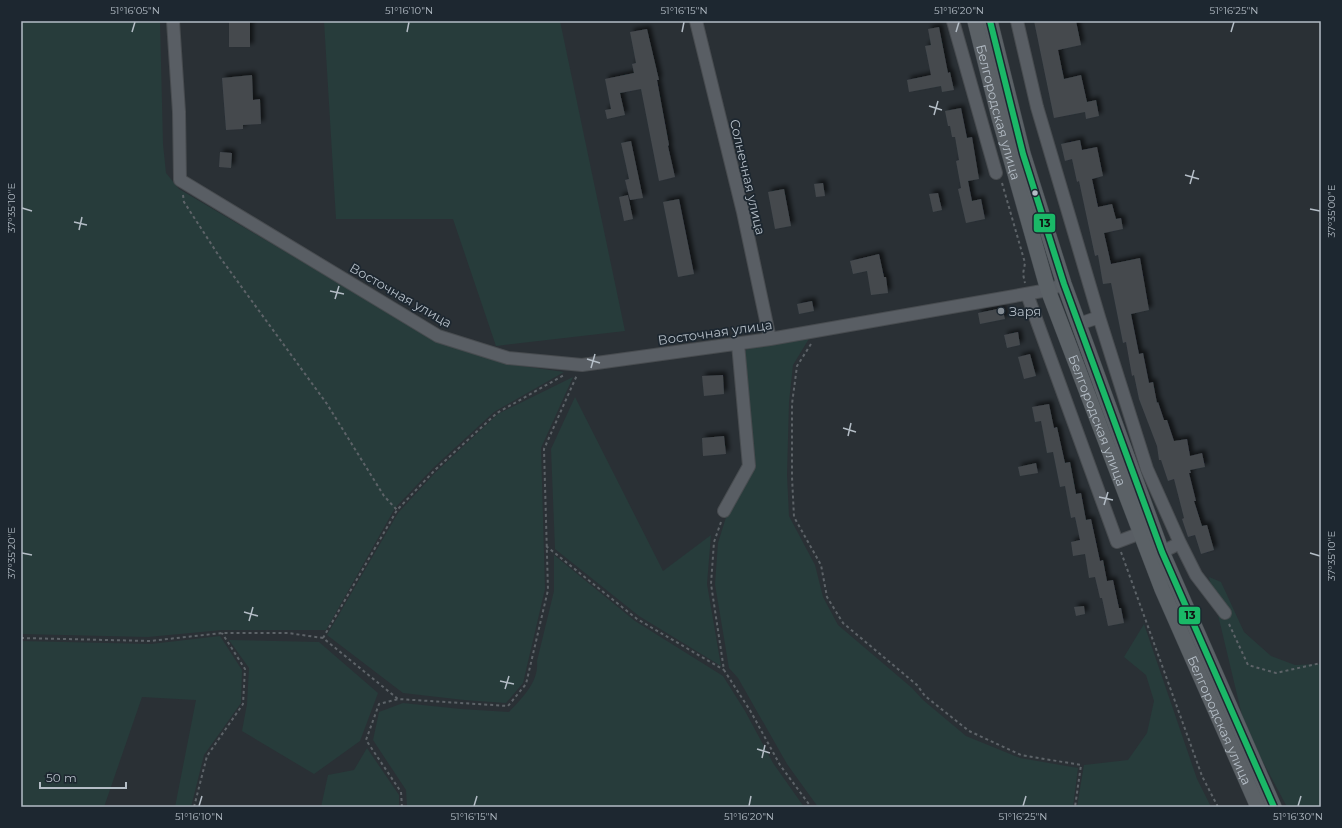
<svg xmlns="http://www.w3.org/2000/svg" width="1342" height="828" font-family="Montserrat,sans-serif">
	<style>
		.green { fill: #273c3b }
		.building { fill: #44494e; filter: url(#shadow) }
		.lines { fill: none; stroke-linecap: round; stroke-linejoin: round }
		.minor-casing { stroke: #484c50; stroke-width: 14 }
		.major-casing { stroke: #474d52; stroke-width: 16 }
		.path { stroke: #5d6368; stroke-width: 2; stroke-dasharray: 3 3; stroke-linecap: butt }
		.minor { stroke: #595e64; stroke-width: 12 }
		.major { stroke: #5b6166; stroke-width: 15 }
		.bus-1-casing { stroke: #1d2730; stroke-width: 9 }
		.bus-1 { stroke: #1ab867; stroke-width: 6 }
		.ticks { fill: none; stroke: #b4bdc6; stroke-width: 1.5 }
		.bus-dot { fill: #b4bdc6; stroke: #1d2730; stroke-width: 1.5 }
		.poi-dot { fill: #848c93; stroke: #1d2730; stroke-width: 1.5 }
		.labels { text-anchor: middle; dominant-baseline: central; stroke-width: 3.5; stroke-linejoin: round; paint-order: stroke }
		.street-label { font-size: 13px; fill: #b4bdc6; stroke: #1d2730 }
		.poi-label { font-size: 13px; fill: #b4bdc6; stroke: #1d2730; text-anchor: start }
		.line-badge { stroke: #1d2730; stroke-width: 1.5 }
		.pale-badge-label { font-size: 11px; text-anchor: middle; font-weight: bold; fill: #111 }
		.neatline { fill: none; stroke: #b4bdc6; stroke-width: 1.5 }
		.ticks-label { font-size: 10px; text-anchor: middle; fill: #b4bdc6 }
	</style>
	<defs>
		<filter id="shadow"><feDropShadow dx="3.5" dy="-3.5" stdDeviation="2" flood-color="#0009"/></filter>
	</defs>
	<rect width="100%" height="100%" fill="#2a3035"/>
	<path class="green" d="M21 21H160L163 144 166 173 179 189 435 340 508 364 564 372 494 412 433 468 395 508 326 630H222L148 637 21 634Z
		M324 21H560L625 331 496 346 453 219H336Z
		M810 337 793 365 789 402 787 475 789 516 815 565 823 597 838 625 912 688 923 700 966 736 1020 758 1078 768 1073 807H818L787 764 738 678 729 668 715 584 718 543 727 514 753 467 743 362 745 351 752 346Z
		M573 377 541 448 545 589 523 683 506 703 464 700 403 693 327 635 398 513 435 473 498 414Z
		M575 397 663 571 711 535 707 584 721 666 639 616 555 549 551 449Z
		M554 555 635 621 723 676 745 711 773 763 804 807H407L406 790 373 740 379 712 403 703 461 709 509 712C522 698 539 682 537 661L554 591Z
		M1209 577 1221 582 1244 632 1271 656 1295 665 1321 664V807H1287L1245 728Z
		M1144 624 1197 779 1211 807H1077L1084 765 1128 760 1147 733 1154 701 1146 675 1124 657Z
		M220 636 242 670 241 703 204 755 191 807H175L196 700 142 697 104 807H21V641L151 644Z
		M229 640 319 642 378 693 360 741 314 774 242 731 247 704 249 668Z
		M367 748 399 795V807H321L328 775 354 770Z"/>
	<path class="building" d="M229 21H250V47H229Z
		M1034 21H1076L1081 45 1058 50 1064 79 1081 75 1087 102 1096 100 1099 116 1086 119 1085 112 1054 118Z
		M939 27 948 73 950 72 954 90 942 92 941 86 909 92 907 80 931 75 925 46 931 45 928 29Z
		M647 29 659 80H657L669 145 668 146 675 177 659 181 641 89 620 93 625 115 607 119 605 110 611 109 605 79 634 73 632 64 636 63 630 32Z
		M252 75 253 100 260 99 261 124 243 125V129L226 130 222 78Z
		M961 108 967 138 972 137 979 179 968 181 972 201 981 199 985 219 966 223 958 189 961 188 956 161 959 160 955 137H952L950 126H948L945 111Z
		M1080 140 1082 150 1097 147 1103 176 1092 179 1098 207 1112 204 1116 219 1121 218 1123 229 1104 233 1111 264 1140 258 1149 310 1131 314 1139 354 1143 353 1149 383 1153 382 1157 403 1158 402 1164 420H1167L1174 441 1187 439 1190 456 1202 453 1205 467 1190 470 1191 473H1189L1196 501H1194L1202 526 1207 525 1214 550 1201 554 1195 535 1188 537 1182 519 1184 518 1174 479 1168 481 1161 460H1159L1157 446 1139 399 1134 375 1132 376 1126 342 1123 343 1111 283 1103 284 1098 255 1095 256 1079 181 1077 182 1072 159 1065 161 1061 144Z
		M631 141 643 198 630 200 625 180 629 179 621 143Z
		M220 152 232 153 231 168 219 167Z
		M823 183 825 196 816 197 814 184Z
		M784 189 791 226 775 229 768 192Z
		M938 193 942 210 933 212 929 194Z
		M628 195 633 219 624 221 619 197Z
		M679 199 694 274 678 277 663 202Z
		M879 254 884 277H886L888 293 871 295 867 271 853 274 850 261Z
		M812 301 814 311 799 314 797 304Z
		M1002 308 1005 319 980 324 978 313Z
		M1018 332 1020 345 1007 348 1004 335Z
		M1030 354 1036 376 1024 379 1018 357Z
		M723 375 724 394 704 396 702 376Z
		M1049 404 1054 428 1057 427 1065 463 1070 462 1076 494 1081 493 1086 520 1091 519 1100 561 1103 560 1107 581 1113 580 1119 608H1121L1124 623 1108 626 1102 598H1100L1095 577 1089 578 1085 554 1073 556 1071 542 1080 540 1075 517 1071 518 1065 486 1060 487 1053 452 1047 453 1041 421 1035 422 1032 407Z
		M724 436 726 454 703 456 702 438Z
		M1036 463 1038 473 1020 476 1018 467Z
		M1084 606 1085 614 1076 616 1074 607Z"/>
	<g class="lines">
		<g class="minor-casing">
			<path id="minor" d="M173 21 179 112 180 180 438 336 508 358 582 365 770 339 1048 290 1064 284
				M696 21 743 212 770 339
				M953 21 996 173
				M1017 21 1037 107 1099 317
				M1027 294 1117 542 1141 533
				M1079 324 1099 317 1147 469 1180 543
				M724 511 749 466 738 344
				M1162 552 1180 543 1196 575 1225 613"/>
		</g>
		<g class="major-casing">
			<g id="major">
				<path id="s1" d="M975 21 999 117 1048 290 1162 589 1258 807"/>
				<path d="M990 21 1023 154 1064 284 1162 552 1274 807"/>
			</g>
		</g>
		<path class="path" d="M1002 183 1025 263 1023 274 1025 283
			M183 195 184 202 219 256 327 404 384 496 397 510
			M811 344 797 366 792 404V477L794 517 821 565 827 597 843 623 917 685 925 696 969 731 1021 755 1081 765 1075 807
			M721 522 714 542 711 584 724 670 751 712 780 765 811 807
			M546 546 637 619 724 670
			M1121 552 1202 776 1218 807
			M1229 624 1248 665 1276 673 1321 663
			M21 638 150 641 222 633H288L323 638 398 699
			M323 638 397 510 435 470 497 413 564 375
			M194 807 207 756 243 704 245 669 222 633
			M402 807 401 792 366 740 379 704 398 699 508 706 526 684 548 590 544 449 577 375"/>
		<use href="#minor" class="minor"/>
		<use href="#major" class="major"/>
		<g class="bus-1-casing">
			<path id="bus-1" d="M990 21 1023 154 1064 284 1162 552 1274 807"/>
		</g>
		<use href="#bus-1" class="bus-1"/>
	</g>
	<path class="ticks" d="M132 32 135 22M407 32 409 22M682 32 684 22M956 32 959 22M1231 32 1234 22M929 106 942 110M934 115 938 101M1185 175 1199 179M1190 184 1194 170M22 208 32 211M1310 209 1320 211M74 222 87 225M79 230 82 217M330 291 344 294M335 299 339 286M587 359 600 363M591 368 595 354M843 428 856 432M848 436 851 423M1099 497 1113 500M1104 505 1108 492M22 553 32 555M1310 553 1320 556M244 612 258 616M249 621 253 607M500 681 514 684M505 689 509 676M757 749 770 753M762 758 765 745M199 806 202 796M474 806 477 796M749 806 751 796M1023 806 1026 796M1298 806 1301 796"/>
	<circle class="bus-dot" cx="1035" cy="193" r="3.5"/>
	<circle class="poi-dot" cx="1001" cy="311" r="4"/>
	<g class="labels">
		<g class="street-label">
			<text stroke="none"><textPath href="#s1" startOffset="94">Белгородская улица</textPath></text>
			<text transform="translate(748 177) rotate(77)">Солнечная улица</text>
			<text transform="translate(401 295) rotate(30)">Восточная улица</text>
			<text transform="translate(715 332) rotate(-8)">Восточная улица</text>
			<text stroke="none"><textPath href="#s1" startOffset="418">Белгородская улица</textPath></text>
			<text stroke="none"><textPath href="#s1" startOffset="742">Белгородская улица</textPath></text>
		</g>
		<g class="poi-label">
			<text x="1009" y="311">Заря</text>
		</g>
	</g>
	<g class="line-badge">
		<rect x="1033" y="213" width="23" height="20" rx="4" fill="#1ab867"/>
		<rect x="1178" y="606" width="23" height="19" rx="4" fill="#1ab867"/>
	</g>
	<g class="pale-badge-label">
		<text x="1045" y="227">13</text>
		<text x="1190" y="619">13</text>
	</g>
	<rect width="1342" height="828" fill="none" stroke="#1d2730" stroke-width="44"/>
	<path d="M40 782v6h86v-6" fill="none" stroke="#b4bdc6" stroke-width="2"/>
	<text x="46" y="782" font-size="12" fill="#b4bdc6" stroke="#1d2730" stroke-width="3" paint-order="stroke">50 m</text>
	<rect x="22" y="22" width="1298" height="784" class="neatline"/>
	<g class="ticks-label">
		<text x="135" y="14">51°16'05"N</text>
		<text x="409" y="14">51°16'10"N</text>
		<text x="684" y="14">51°16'15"N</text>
		<text x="959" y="14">51°16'20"N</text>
		<text x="1234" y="14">51°16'25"N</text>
		<text transform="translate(11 208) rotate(-90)" y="4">37°35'10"E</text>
		<text transform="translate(1331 211) rotate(-90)" y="4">37°35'00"E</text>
		<text transform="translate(11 553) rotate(-90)" y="4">37°35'20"E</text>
		<text transform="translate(1331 556) rotate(-90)" y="4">37°35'10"E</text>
		<text x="199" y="820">51°16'10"N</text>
		<text x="474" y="820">51°16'15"N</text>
		<text x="749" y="820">51°16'20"N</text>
		<text x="1023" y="820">51°16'25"N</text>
		<text x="1298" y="820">51°16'30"N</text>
	</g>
</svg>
